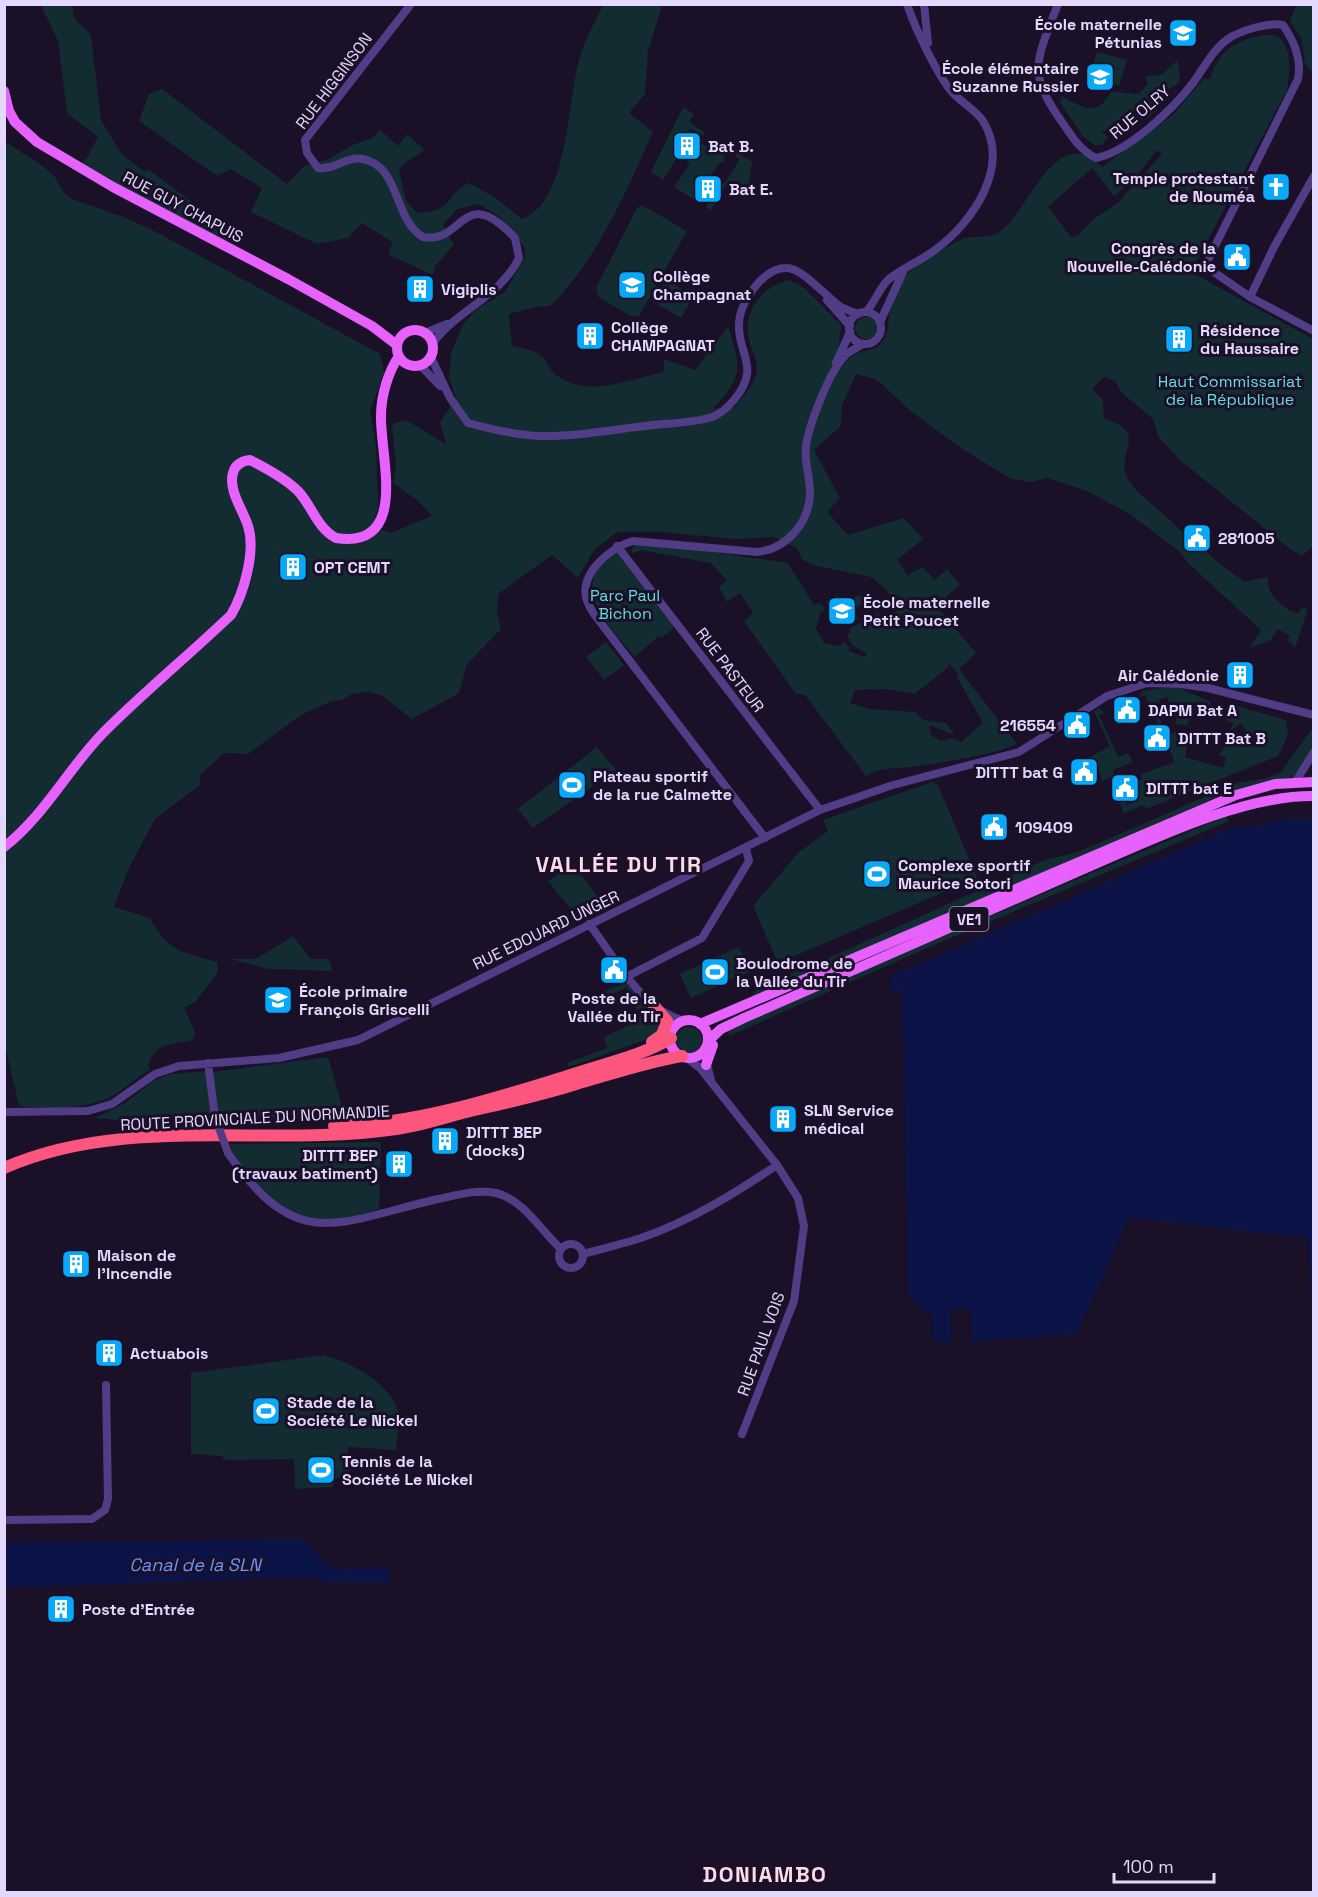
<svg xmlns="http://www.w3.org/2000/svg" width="1318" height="1897" font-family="'Space Grotesk',sans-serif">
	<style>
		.green { fill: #132c32; fill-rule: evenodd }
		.water { fill: #0c1346 }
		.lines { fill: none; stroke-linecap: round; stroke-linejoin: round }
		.minor { stroke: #513c86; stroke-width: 8 }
		.major { stroke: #e761fc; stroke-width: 10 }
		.highway { stroke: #fc557e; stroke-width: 12 }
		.minor-bridge { stroke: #513c86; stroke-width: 8 }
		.labels { text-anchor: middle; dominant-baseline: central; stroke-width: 6; stroke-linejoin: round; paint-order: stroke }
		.shield { fill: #1a1028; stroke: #a89cbe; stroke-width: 1.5 }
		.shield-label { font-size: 15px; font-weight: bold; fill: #e5d8fe }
		.poi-label { font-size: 16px; font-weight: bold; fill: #e5d8fe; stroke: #1a1028; text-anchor: start }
		.street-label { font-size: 16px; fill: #e5d8fe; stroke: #1a1028 }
		.park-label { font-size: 16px; fill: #64dedd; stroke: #1a1028 }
		.water-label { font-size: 18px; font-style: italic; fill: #6895fc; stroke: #1a1028 }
		.district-label { font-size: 22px; font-weight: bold; letter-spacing: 1.5px; fill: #fedae8; stroke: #1a1028 }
	</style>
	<rect width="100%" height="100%" fill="#1a1028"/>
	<path class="green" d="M41 5H72L74 18 91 35 101 120 122 155 144 171 149 170 199 207V215L236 241 212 239 77 166 87 158 98 137 67 113 58 41Z
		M603 5H662L648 52 645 94 629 113 653 132C628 188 595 264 550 306L534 307 509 314 512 346C520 348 532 349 539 354 546 358 549 370 556 375 589 399 629 379 664 372V359L695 370 728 326C741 370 744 375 713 409L735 407C743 396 755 384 757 371 758 361 751 348 749 339 743 310 762 287 789 280L802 286 841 325 839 344 842 367C856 345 871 356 882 342 891 331 887 315 892 302 895 294 901 281 907 274 914 266 954 242 965 238 974 236 987 238 996 234 1027 220 1053 118 1102 167L1173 115 1203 79H1210C1218 55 1229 44 1254 37 1292 25 1292 62 1287 90L1191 272 1313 339V546L1302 556 1290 549 1181 461 1158 436 1153 419 1121 392 1115 381 1104 377 1092 389 1103 400 1104 418C1151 435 1115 450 1127 477 1134 492 1151 503 1163 514 1190 538 1215 562 1245 582L1267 577C1268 579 1268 581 1268 584 1269 596 1288 613 1299 613L1302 608 1308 609 1295 648 1288 641 1290 636 1278 629 1270 641 1250 648 1261 630 1188 563 1180 552 1130 514 1087 491 1047 478 1031 482 1011 479 958 446 912 412 876 379 856 374 842 405 841 426 814 450 840 498 827 512 848 535 904 518 923 539 897 560 907 575 923 567 935 580 947 569 960 584 936 606 976 653 959 669 1017 744C987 757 943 762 911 767 893 769 881 767 866 776L805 695 796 694 744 621 753 613 740 593 727 602 719 587 727 580 711 563 641 550 632 554V548L640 542 788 563 814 605 820 603 826 610 820 613 816 629 824 643 839 646 845 642 848 647 851 646 848 651 865 657 867 654 852 645 847 635 851 632 849 629 877 613 886 617 897 611 887 590 871 577 812 565 802 559 797 548 774 537 735 539 661 532H617L594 550 578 578 552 555 498 594 497 612 501 629 467 664 459 693 412 719 381 695 368 692 352 694 342 700 332 701 301 715 248 754 224 753 199 776 201 784 155 819 129 868 114 907 150 918C168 952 183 952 217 962L218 972 195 1002 184 1008 195 1032 193 1040C171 1045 157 1041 148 1065L150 1070C138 1076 131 1084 120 1091 93 1111 50 1108 19 1106L4 1040V141L41 165 55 177 64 193 72 199 124 217 158 233 380 354 384 372 370 412 376 446 378 509 374 522 379 529 391 533 432 516 417 500 393 483 396 466 392 424 406 420 446 444 440 422 456 398 449 377 451 353 464 323 477 309 505 292 525 257V248L513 232 499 216 479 204 457 209 443 225 454 245 435 266 433 275 389 255 392 242 362 223 348 238 317 244 251 212 262 188 231 169 217 176 139 121 149 94 162 89 287 184 304 166 327 160 350 146 372 138 380 130 398 146 407 134 425 150 402 165 399 172 406 201 417 213C456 211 444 195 469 183L494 197 522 219C569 202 567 101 579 60 584 41 595 22 603 5ZM1157 150 1162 154 1118 203 1095 218 1078 235 1071 237 1048 207 1092 168 1114 196 1138 174ZM949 663 958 674V679L983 723 961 742 952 738 941 741 931 735 929 725 955 735 946 723 923 720 915 712 869 709 850 703 855 690 886 689 915 694 948 667Z
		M1296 5H1313V73L1305 64 1302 40 1290 21Z
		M1097 52 1127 60 1119 86 1089 78Z
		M1178 60 1180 82 1157 97V109L1150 116 1121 130 1100 131 1108 137 1102 145H1094L1083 136 1060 103 1062 96C1084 108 1096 118 1111 92L1139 94 1148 84 1145 76 1161 75Z
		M683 107 694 114 689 122 705 132 703 136 690 128 674 153 678 156 663 180 651 172Z
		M694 141 706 146 708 144 712 147 710 151 715 153 717 151 725 156 723 163 720 162 711 176 709 175 695 200 674 187 690 164 687 162 696 147 692 144Z
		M730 148 752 162 748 192 732 184 730 187 726 185 711 210 706 207 721 182 724 184 740 159 728 151Z
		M642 205 687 231 639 316H631L599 298 596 288 637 208Z
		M666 280 694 296 681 318 653 302Z
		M855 328a11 11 0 1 1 22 0a11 11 0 1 1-22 0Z
		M617 553 673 625V629L661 638 660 635 635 657C613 629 562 584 617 553Z
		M859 595 870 600 854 609 859 619 856 620 851 610 835 606 829 608 826 601 836 596 849 600Z
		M606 642 624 665 604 680 586 657Z
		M1161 688H1180L1211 702 1208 715 1193 710 1187 726 1176 724V717L1167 697 1159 700 1160 704 1154 707 1167 735 1177 731 1182 745 1187 747 1185 757 1223 768 1226 758 1219 755 1228 741 1232 739 1233 744 1268 742 1266 733H1247L1241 723 1230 731 1233 723 1225 720 1228 707 1236 706 1286 720 1288 735 1278 756 1146 809 1143 805 1124 813 1117 797 1122 794 1127 805 1138 801 1128 782 1135 779 1137 782 1141 780V774L1175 762 1145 695 1140 697 1142 691Z
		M1098 708 1105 713 1099 715 1118 757 1128 753 1133 762 1113 770 1114 776 1102 781 1098 766H1085L1081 762 1110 746 1094 711Z
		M1311 730H1313V749L1296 777 1271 780 1229 792 748 1000 761 985 820 962 1045 860 1078 852 1237 783 1268 778 1281 772Z
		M597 747 616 770 533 828 518 809Z
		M932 782 938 785 977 878 778 963 753 906 798 853 828 831 823 820Z
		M1226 816 1229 821 927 948 729 1036 728 1031 750 1018Z
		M573 865 607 908 580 921 548 881Z
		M293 936 311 959H329L332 971 268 969 231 959H256Z
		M739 947 751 971 691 998 680 974Z
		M627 982 663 1023 656 1036 569 1067 567 1063 607 1048 604 1037 638 1021 636 1017 639 1015 627 988 591 1002 593 996Z
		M676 1040a13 13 0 1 1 26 0a13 13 0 1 1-26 0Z
		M328 1057 345 1116 220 1118 216 1114 213 1072Z
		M207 1071 212 1120H119L95 1118 125 1103 153 1081 170 1074Z
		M381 1142 379 1209C365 1213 348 1220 334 1221 290 1224 243 1183 230 1144Z
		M323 1355C346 1360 389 1382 397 1408 400 1420 397 1437 396 1450L348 1447 349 1474 344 1478H333V1487L295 1489 294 1459 223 1460V1456L191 1454V1373Z"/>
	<path class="water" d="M1285 819H1313V1310L1308 1238 1129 1218 1077 1334 972 1342 970 1308 950 1309 952 1342 933 1340 932 1314 922 1311 908 1293 902 989 891 990 890 977 1238 825 1243 829Z
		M266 1539H304L328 1566 342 1569 389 1567 391 1583 327 1582 307 1577 5 1588 6 1543Z"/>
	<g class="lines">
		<path class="minor" d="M411 4 305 140 307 153 318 168C335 170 347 156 363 159 401 167 393 219 423 237 464 245 462 181 515 238L519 258C501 296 457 310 433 343
			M924 4 928 43
			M1058 4C1036 62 1026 72 1064 125 1073 138 1081 151 1096 158 1128 152 1173 109 1193 83 1204 68 1214 47 1231 37 1244 30 1268 22 1283 25 1294 41 1302 59 1298 79L1205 266 1250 297 1314 331
			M1250 297 1274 247 1314 176
			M827 300 850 326
			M866 312C875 303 880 286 889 279 903 268 920 261 935 250 973 222 1011 167 983 121 976 110 962 103 953 93 938 77 914 26 907 4
			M849 328a16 16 0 1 1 32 0a16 16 0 1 1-32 0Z
			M880 322 903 272
			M425 333 447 324
			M431 357 450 398 468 423C490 429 517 435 540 436 577 437 616 429 653 425 672 423 694 423 712 417 720 414 728 407 734 400 762 366 737 355 739 323 740 302 763 268 786 268 802 267 827 298 841 307 847 310 853 312 858 314
			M836 363 850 332
			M420 365 440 386
			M617 546 820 810
			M1296 781 1314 752
			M765 838 594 614C591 609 587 603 586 597 581 571 612 547 633 541L757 552C787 549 810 522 810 492 810 476 804 462 806 446 809 425 829 372 844 357 849 351 857 348 863 344
			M589 924C616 958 639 1008 684 1021
			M628 976 702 938 749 861 746 849
			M705 1049V1057L711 1080
			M687 1058 700 1068 777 1165 798 1198 804 1226 794 1301 742 1434
			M208 1063 215 1117
			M4 1112 88 1111 112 1104 155 1074 179 1066 279 1058 358 1040 820 810 893 785 1019 752 1107 696 1147 683 1181 684 1208 688 1314 715
			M228 1153C298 1255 337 1222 438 1199 457 1195 477 1189 496 1193 524 1200 541 1231 561 1249
			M559 1256a12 12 0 1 1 24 0a12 12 0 1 1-24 0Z
			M583 1254C602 1249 622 1244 641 1238 690 1221 734 1194 777 1165
			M4 1520 92 1519 105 1510 108 1499 106 1385"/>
		<path class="major" d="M4 91 9 111 15 122 37 142 113 187 288 279 372 326 397 345
			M397 348a18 18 0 1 1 36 0a18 18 0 1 1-36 0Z
			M4 847C44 816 68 769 103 733 144 692 189 655 231 615 244 593 256 551 248 526 243 510 228 490 233 473 235 465 242 461 250 460 266 468 285 478 298 491 312 506 317 528 336 538 410 549 380 457 381 416 381 396 388 372 399 356
			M670 1039a19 19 0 1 1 38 0a19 19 0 1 1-38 0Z
			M700 1024 1236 795 1275 784 1314 782
			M708 1041 721 1029 744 1018C855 969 966 920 1077 872 1145 843 1240 795 1314 796
			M706 1065 713 1045"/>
		<path class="highway" d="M652 1042 662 1035 667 1021 654 1006
			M334 1126C415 1125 504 1096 580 1072 611 1062 643 1055 671 1038
			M4 1168C127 1114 267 1148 396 1129 418 1126 440 1119 462 1113 500 1104 539 1096 576 1084 611 1074 646 1062 682 1056"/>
		<path class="minor-bridge" d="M215 1117 228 1153"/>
	</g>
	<defs>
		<g id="school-square" transform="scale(1.5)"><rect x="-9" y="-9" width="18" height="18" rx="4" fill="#08a9fa" stroke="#1a1028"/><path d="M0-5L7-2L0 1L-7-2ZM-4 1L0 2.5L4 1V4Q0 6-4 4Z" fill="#fff"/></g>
		<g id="building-square" transform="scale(1.5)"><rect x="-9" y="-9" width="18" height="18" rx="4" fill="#08a9fa" stroke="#1a1028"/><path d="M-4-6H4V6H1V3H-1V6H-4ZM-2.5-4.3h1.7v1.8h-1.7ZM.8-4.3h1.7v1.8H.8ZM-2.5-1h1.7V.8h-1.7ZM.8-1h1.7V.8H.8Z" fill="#fff"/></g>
		<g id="church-square" transform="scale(1.5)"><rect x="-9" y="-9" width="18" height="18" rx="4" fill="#08a9fa" stroke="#1a1028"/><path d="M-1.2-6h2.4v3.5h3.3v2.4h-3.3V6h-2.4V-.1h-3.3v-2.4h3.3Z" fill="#fff"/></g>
		<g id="civic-square" transform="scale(1.5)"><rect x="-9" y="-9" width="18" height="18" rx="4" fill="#08a9fa" stroke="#1a1028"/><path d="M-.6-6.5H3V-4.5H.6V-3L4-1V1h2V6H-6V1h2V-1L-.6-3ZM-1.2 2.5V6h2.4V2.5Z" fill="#fff"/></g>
		<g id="stadium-square" transform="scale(1.5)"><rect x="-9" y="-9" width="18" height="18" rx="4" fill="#08a9fa" stroke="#1a1028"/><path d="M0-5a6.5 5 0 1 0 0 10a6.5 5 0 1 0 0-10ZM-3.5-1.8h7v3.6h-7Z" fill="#fff"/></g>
	</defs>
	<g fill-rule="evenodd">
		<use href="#school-square" x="1183" y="33"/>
		<use href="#school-square" x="1100" y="77"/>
		<use href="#building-square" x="687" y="146"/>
		<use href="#church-square" x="1276" y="187"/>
		<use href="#building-square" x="708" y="189"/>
		<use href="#civic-square" x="1237" y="257"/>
		<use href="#school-square" x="632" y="285"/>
		<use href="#building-square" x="420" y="289"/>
		<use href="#building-square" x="590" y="336"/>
		<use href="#building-square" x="1179" y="339"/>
		<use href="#civic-square" x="1197" y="538"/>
		<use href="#building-square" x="293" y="567"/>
		<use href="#school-square" x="842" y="611"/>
		<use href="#building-square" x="1240" y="675"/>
		<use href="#civic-square" x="1127" y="710"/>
		<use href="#civic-square" x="1077" y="725"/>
		<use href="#civic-square" x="1157" y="738"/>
		<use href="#civic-square" x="1084" y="772"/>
		<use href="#stadium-square" x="572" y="785"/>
		<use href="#civic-square" x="1125" y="788"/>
		<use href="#civic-square" x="994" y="827"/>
		<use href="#stadium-square" x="877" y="874"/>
		<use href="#civic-square" x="614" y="970"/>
		<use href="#stadium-square" x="715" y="972"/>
		<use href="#school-square" x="278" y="1000"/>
		<use href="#building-square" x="783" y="1119"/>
		<use href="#building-square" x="445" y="1141"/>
		<use href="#building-square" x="399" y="1164"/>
		<use href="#building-square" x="76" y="1264"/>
		<use href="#building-square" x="109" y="1353"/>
		<use href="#stadium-square" x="266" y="1411"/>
		<use href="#stadium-square" x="321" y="1470"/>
		<use href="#building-square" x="61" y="1609"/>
	</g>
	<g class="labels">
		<rect class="shield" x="949.5" y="907" width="39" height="24" rx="4.5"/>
		<g class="shield-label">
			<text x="969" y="919">VE1</text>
		</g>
		<g class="poi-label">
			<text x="1162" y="24" text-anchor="end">École maternelle<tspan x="1162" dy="18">Pétunias</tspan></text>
			<text x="1079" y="68" text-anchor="end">École élémentaire<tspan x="1079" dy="18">Suzanne Russier</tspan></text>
			<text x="708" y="146">Bat B.</text>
			<text x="1255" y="178" text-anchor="end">Temple protestant<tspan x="1255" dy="18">de Nouméa</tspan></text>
			<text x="729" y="189">Bat E.</text>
			<text x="1216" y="248" text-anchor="end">Congrès de la<tspan x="1216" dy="18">Nouvelle-Calédonie</tspan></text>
			<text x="653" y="276">Collège<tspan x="653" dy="18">Champagnat</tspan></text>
			<text x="441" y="289">Vigiplis</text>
			<text x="611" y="327">Collège<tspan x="611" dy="18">CHAMPAGNAT</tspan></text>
			<text x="1200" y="330">Résidence<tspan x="1200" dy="18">du Haussaire</tspan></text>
			<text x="1218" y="538">281005</text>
			<text x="314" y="567">OPT CEMT</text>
			<text x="863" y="602">École maternelle<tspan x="863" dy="18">Petit Poucet</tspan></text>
			<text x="1219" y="675" text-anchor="end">Air Calédonie</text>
			<text x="1148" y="710">DAPM Bat A</text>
			<text x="1056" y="725" text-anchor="end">216554</text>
			<text x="1178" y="738">DITTT Bat B</text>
			<text x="1063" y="772" text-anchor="end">DITTT bat G</text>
			<text x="593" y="776">Plateau sportif<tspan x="593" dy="18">de la rue Calmette</tspan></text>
			<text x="1146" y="788">DITTT bat E</text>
			<text x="1015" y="827">109409</text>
			<text x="898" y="865">Complexe sportif<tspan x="898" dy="18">Maurice Sotori</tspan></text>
			<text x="736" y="963">Boulodrome de<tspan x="736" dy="18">la Vallée du Tir</tspan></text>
			<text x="299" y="991">École primaire<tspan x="299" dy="18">François Griscelli</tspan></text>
			<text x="614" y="998" text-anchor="middle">Poste de la<tspan x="614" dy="18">Vallée du Tir</tspan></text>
			<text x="804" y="1110">SLN Service<tspan x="804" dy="18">médical</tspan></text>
			<text x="466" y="1132">DITTT BEP<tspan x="466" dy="18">(docks)</tspan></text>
			<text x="378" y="1155" text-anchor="end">DITTT BEP<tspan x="378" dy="18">(travaux batiment)</tspan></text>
			<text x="97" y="1255">Maison de<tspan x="97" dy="18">l'Incendie</tspan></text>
			<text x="130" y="1353">Actuabois</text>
			<text x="287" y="1402">Stade de la<tspan x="287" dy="18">Société Le Nickel</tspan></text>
			<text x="342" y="1461">Tennis de la<tspan x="342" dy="18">Société Le Nickel</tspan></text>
			<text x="82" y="1609">Poste d'Entrée</text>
		</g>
		<g class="street-label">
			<text transform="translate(334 81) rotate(-53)">RUE HIGGINSON</text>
			<text transform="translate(1140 112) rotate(-40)">RUE OLRY</text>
			<text transform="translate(183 207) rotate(28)">RUE GUY CHAPUIS</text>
			<text transform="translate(730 670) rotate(53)">RUE PASTEUR</text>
			<text transform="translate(546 930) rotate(-26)">RUE EDOUARD UNGER</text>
			<text transform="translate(255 1118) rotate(-3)">ROUTE PROVINCIALE DU NORMANDIE</text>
			<text transform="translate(761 1344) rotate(-70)">RUE PAUL VOIS</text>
		</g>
		<g class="park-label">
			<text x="1230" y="381">Haut Commissariat<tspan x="1230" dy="18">de la République</tspan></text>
			<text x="625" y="595">Parc Paul<tspan x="625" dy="18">Bichon</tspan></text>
		</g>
		<g class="water-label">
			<text x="195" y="1564">Canal de la SLN</text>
		</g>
		<g class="district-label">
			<text x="619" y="864">VALLÉE DU TIR</text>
			<text x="765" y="1874">DONIAMBO</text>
		</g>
	</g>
	<rect width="1318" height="1897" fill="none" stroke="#e5d8fe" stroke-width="12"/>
	<path d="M1114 1873v9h100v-9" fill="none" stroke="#e5d8fe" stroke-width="3"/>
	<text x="1123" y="1873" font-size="18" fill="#e5d8fe" stroke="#1a1028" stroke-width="4.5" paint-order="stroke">100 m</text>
</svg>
